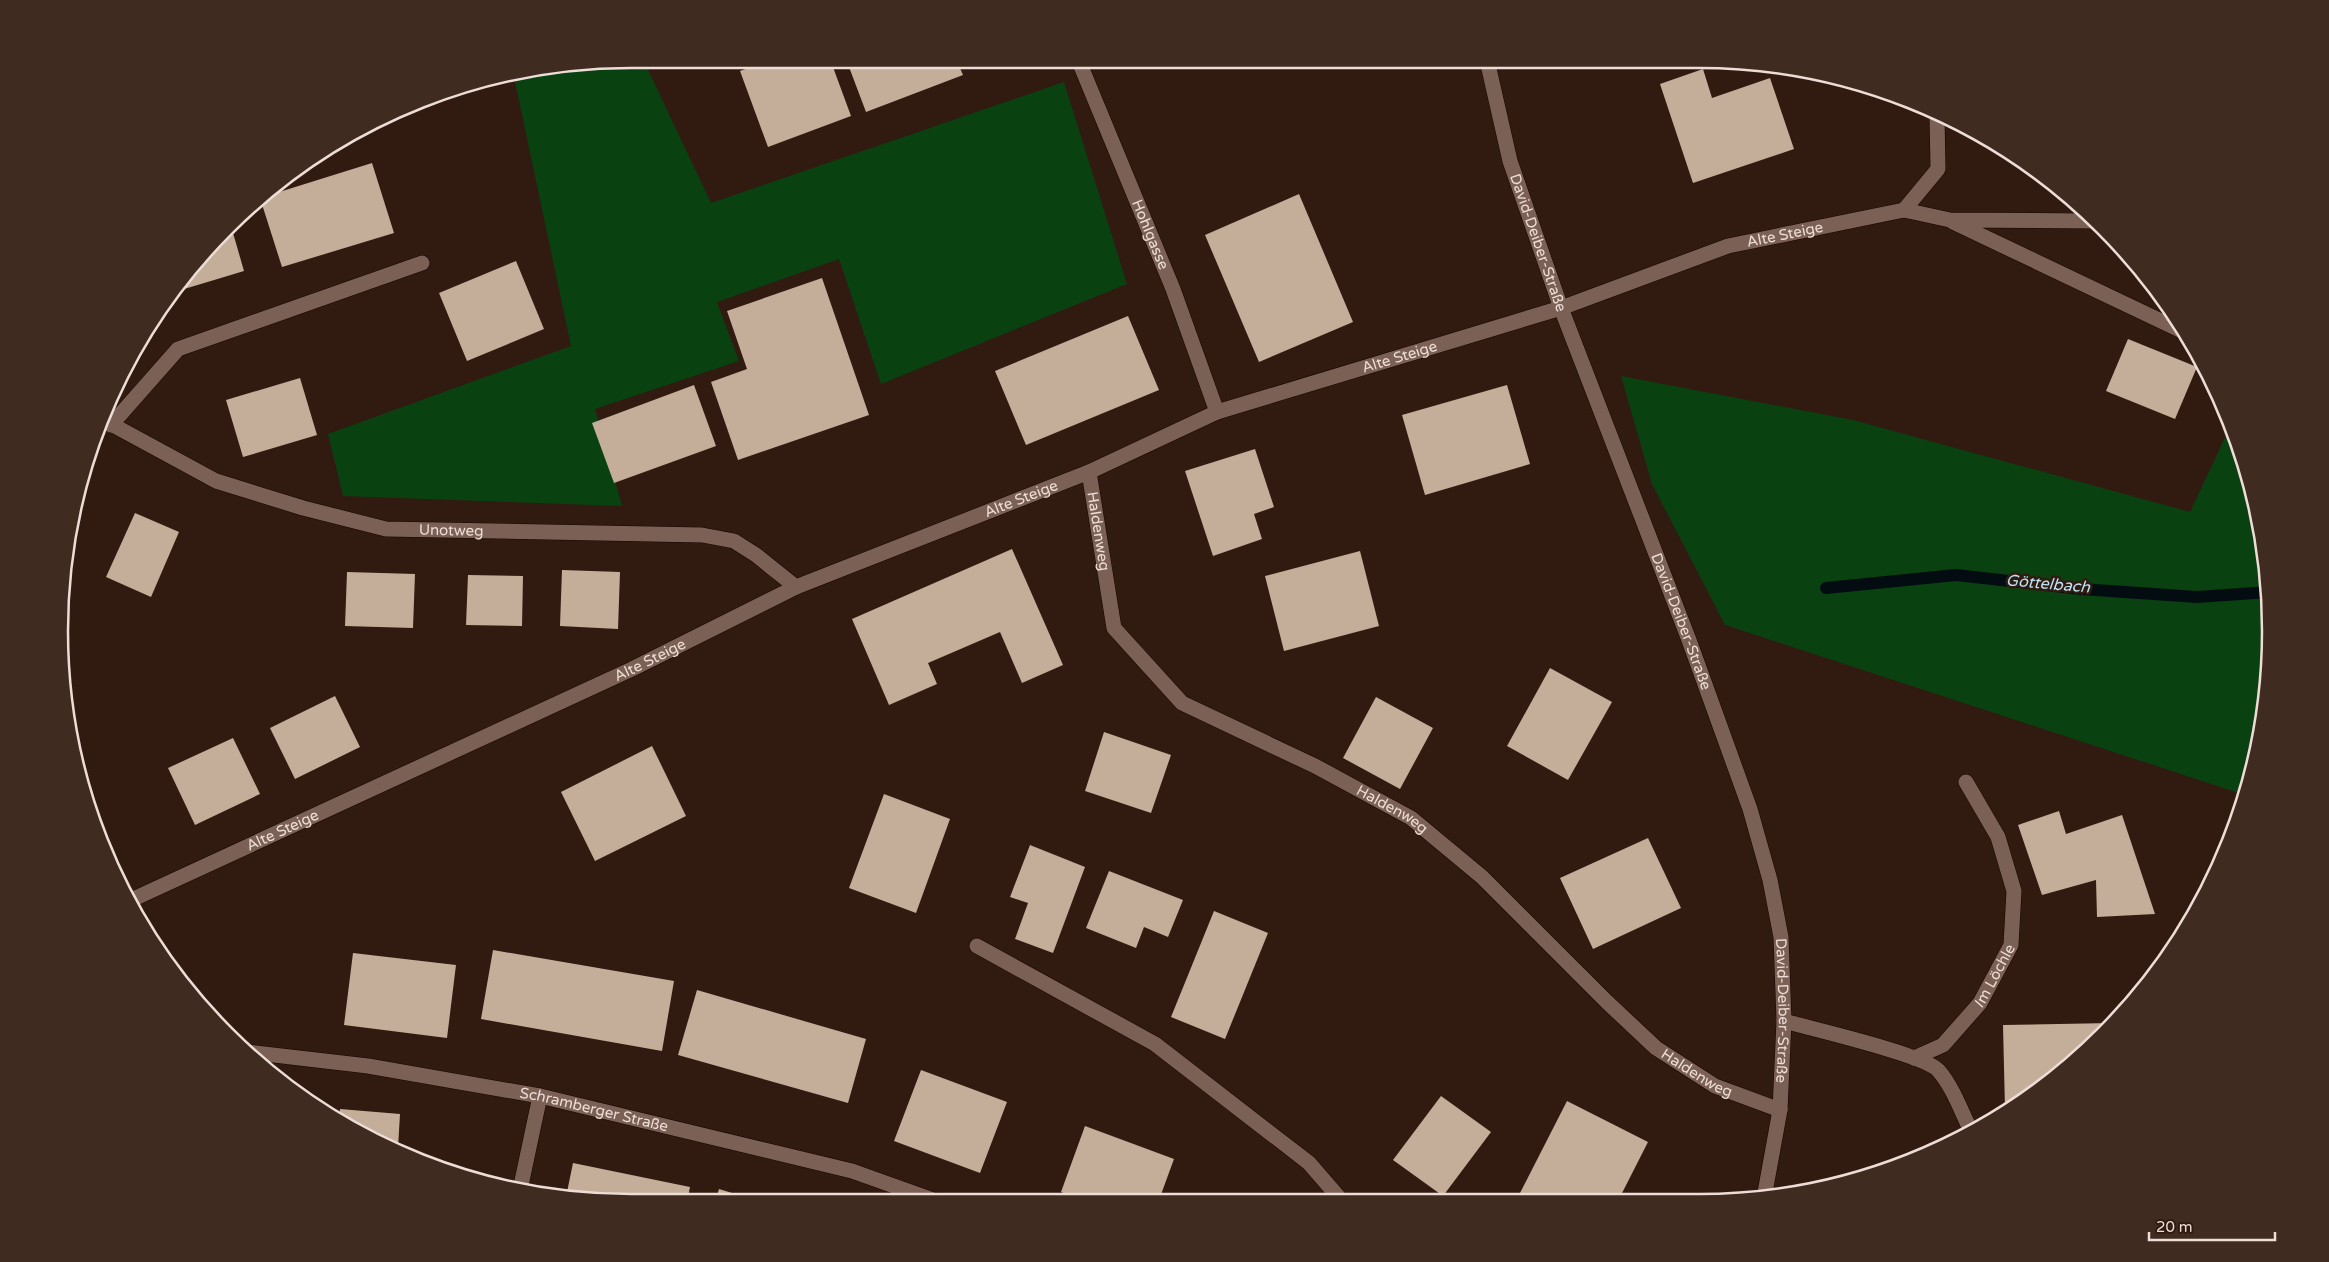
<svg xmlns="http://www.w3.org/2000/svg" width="2329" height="1262" font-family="'Varela Round',sans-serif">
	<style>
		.green { fill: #0a4111 }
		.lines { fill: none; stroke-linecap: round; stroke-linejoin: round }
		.stream { stroke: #030d11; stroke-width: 12 }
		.building { fill: #c4ae99 }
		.service-casing { stroke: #180501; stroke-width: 16 }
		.minor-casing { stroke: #180501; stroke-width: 16 }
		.tertiary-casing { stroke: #180501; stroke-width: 16 }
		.secondary-casing { stroke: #180501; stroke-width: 16 }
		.service { stroke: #7b6055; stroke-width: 15 }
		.minor { stroke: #7b6055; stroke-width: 15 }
		.tertiary { stroke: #7b6055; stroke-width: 15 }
		.secondary { stroke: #7b6055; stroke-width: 15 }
		.labels { text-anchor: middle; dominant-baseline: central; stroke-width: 5; stroke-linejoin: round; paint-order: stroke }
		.street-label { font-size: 15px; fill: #edddd6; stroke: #311b11 }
		.water-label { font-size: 16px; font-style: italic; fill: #b9e5f6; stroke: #311b11 }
		.rim { fill: none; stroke: #edddd6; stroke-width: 2.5 }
	</style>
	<rect width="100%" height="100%" fill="#311b11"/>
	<path class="green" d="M631 59H643L711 203 1064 82 1127 284 881 384 839 259 717 302 739 361 595 409 622 506 343 496 328 434 571 346 513 72Z
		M1621 376 1853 420 2190 512 2230 427 2251 483 2269 593 2265 705 2245 795 1725 625 1652 484Z"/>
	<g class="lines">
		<path class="stream" d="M1826 588 1956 575 2081 589 2197 597 2269 592"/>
	</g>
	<path class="building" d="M773 59H830L851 116 768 147 740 71Z
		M846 59H956L963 75 866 112Z
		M1703 69 1712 98 1770 78 1794 149 1693 183 1660 84Z
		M372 163 394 233 282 267 260 198Z
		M1299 194 1353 322 1259 362 1205 235Z
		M231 226 244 271 171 293 201 253Z
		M516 261 544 329 467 361 439 293Z
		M822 278 869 415 738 460 711 382 747 369 727 311Z
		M1128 316 1159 390 1026 445 995 371Z
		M2128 339 2197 367 2175 419 2106 391Z
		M300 378 317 435 243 457 226 400Z
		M694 385 716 446 614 483 592 423Z
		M1507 385 1530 464 1425 495 1402 415Z
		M1255 449 1274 507 1254 514 1262 539 1213 556 1185 471Z
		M135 513 179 532 151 597 106 577Z
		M1012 549 1063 665 1022 683 1000 632 928 663 937 684 889 705 852 619Z
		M1360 551 1379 626 1284 651 1265 576Z
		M562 570 620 572 618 629 560 626Z
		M347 572 415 574 413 628 345 626Z
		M468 575 523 576 522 626 466 625Z
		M1550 668 1612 702 1568 780 1507 746Z
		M335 696 360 747 295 779 270 728Z
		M1376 697 1433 728 1400 789 1343 758Z
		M1104 732 1171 755 1151 813 1085 791Z
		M233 738 260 794 195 825 168 768Z
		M652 746 686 816 595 861 561 792Z
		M884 794 950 819 916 913 849 888Z
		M2059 811 2066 834 2122 815 2155 914 2097 917 2096 880 2042 895 2018 825Z
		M1648 838 1681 908 1593 949 1560 878Z
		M1030 845 1085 867 1053 953 1015 939 1028 903 1010 897Z
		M1109 871 1183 900 1168 937 1144 927 1136 948 1086 928Z
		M1214 911 1268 933 1225 1039 1171 1017Z
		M493 950 674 981 662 1051 481 1019Z
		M353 953 456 965 447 1038 344 1025Z
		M697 990 866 1039 848 1103 678 1055Z
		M2112 1023 2047 1079H2044V1082L2016 1107 2005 1109 2003 1025Z
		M921 1070 1007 1102 980 1173 894 1141Z
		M1441 1096 1491 1132 1443 1196 1393 1160Z
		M1567 1101 1648 1142 1619 1199H1517Z
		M311 1104 330 1106 329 1116Z
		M340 1109 400 1114 398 1148 339 1122Z
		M1085 1126 1174 1159 1159 1200 1083 1201 1061 1192Z
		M573 1163 690 1187 687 1202H594L566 1197Z
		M719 1189 758 1201V1202H715Z"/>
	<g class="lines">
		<g class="service-casing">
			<path id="service" d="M977 946 1155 1044 1309 1163 1341 1200"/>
		</g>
		<g class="minor-casing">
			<g id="minor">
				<path id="s1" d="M1078 59 1173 289 1217 412"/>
				<path d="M1904 210 1938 169 1937 116"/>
				<path d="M1953 222 2182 331"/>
				<path id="s2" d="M100 418 216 481 303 508 386 529 702 535 734 541 756 555 796 587"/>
				<path d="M111 425 178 349 422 263"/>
				<path id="s3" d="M1089 472 1114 628 1182 703 1315 766 1411 818 1482 877 1607 1002 1656 1048 1715 1086 1780 1110"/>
				<path id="s4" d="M129 901 632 669 796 587 1089 472 1217 412 1561 308 1728 246 1904 210 1950 220 2094 221"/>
				<path d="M1784 1021C1812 1029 1922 1054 1938 1070 1953 1087 1961 1111 1971 1131"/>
				<path id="s5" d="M1914 1058 1943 1045 1980 1003 2011 945 2014 891 1998 837 1966 782"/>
				<path d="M520 1190 540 1096"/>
			</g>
		</g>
		<g class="tertiary-casing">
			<g id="tertiary">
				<path id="s6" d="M1487 60 1510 161 1561 308 1689 640 1750 809 1770 880 1781 937 1784 1021 1780 1110 1764 1198"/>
			</g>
		</g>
		<g class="secondary-casing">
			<g id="secondary">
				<path id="s7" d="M247 1052 368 1066 540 1096 852 1171 936 1201"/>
			</g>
		</g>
		<use href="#service" class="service"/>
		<use href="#minor" class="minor"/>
		<use href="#tertiary" class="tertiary"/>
		<use href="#secondary" class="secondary"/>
	</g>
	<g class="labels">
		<g class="street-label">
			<text stroke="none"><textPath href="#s4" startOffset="1789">Alte Steige</textPath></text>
			<text stroke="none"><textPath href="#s1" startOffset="190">Hohlgasse</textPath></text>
			<text stroke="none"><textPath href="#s6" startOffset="190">David-Deiber-Straße</textPath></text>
			<text stroke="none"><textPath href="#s4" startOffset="1384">Alte Steige</textPath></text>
			<text stroke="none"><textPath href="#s4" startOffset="979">Alte Steige</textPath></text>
			<text stroke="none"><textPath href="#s2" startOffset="374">Unotweg</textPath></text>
			<text stroke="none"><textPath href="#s3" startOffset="60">Haldenweg</textPath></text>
			<text stroke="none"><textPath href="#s6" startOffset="595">David-Deiber-Straße</textPath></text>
			<text stroke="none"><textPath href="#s4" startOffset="574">Alte Steige</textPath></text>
			<text stroke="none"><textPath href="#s3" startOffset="495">Haldenweg</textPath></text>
			<text stroke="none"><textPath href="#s4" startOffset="169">Alte Steige</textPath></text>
			<text stroke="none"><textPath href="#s5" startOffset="119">Im Löchle</textPath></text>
			<text stroke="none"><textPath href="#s6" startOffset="1000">David-Deiber-Straße</textPath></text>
			<text stroke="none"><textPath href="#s3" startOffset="900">Haldenweg</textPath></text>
			<text stroke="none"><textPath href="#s7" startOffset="352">Schramberger Straße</textPath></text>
		</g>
		<g class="water-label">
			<text transform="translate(2048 584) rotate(5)">Göttelbach</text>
		</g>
	</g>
	<path d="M0 0H2329V1262H0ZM631 68H1699A563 563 0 0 1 2262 631V631A563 563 0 0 1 1699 1194H631A563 563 0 0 1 68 631V631A563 563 0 0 1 631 68Z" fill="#402b21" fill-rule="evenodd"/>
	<path class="rim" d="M631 68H1699A563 563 0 0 1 2262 631V631A563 563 0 0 1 1699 1194H631A563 563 0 0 1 68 631V631A563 563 0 0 1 631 68Z"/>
	<path d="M2149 1232v8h126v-8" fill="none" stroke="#edddd6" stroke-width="2.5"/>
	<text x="2156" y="1232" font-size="15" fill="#edddd6" stroke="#311b11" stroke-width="4" paint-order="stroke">20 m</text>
</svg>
